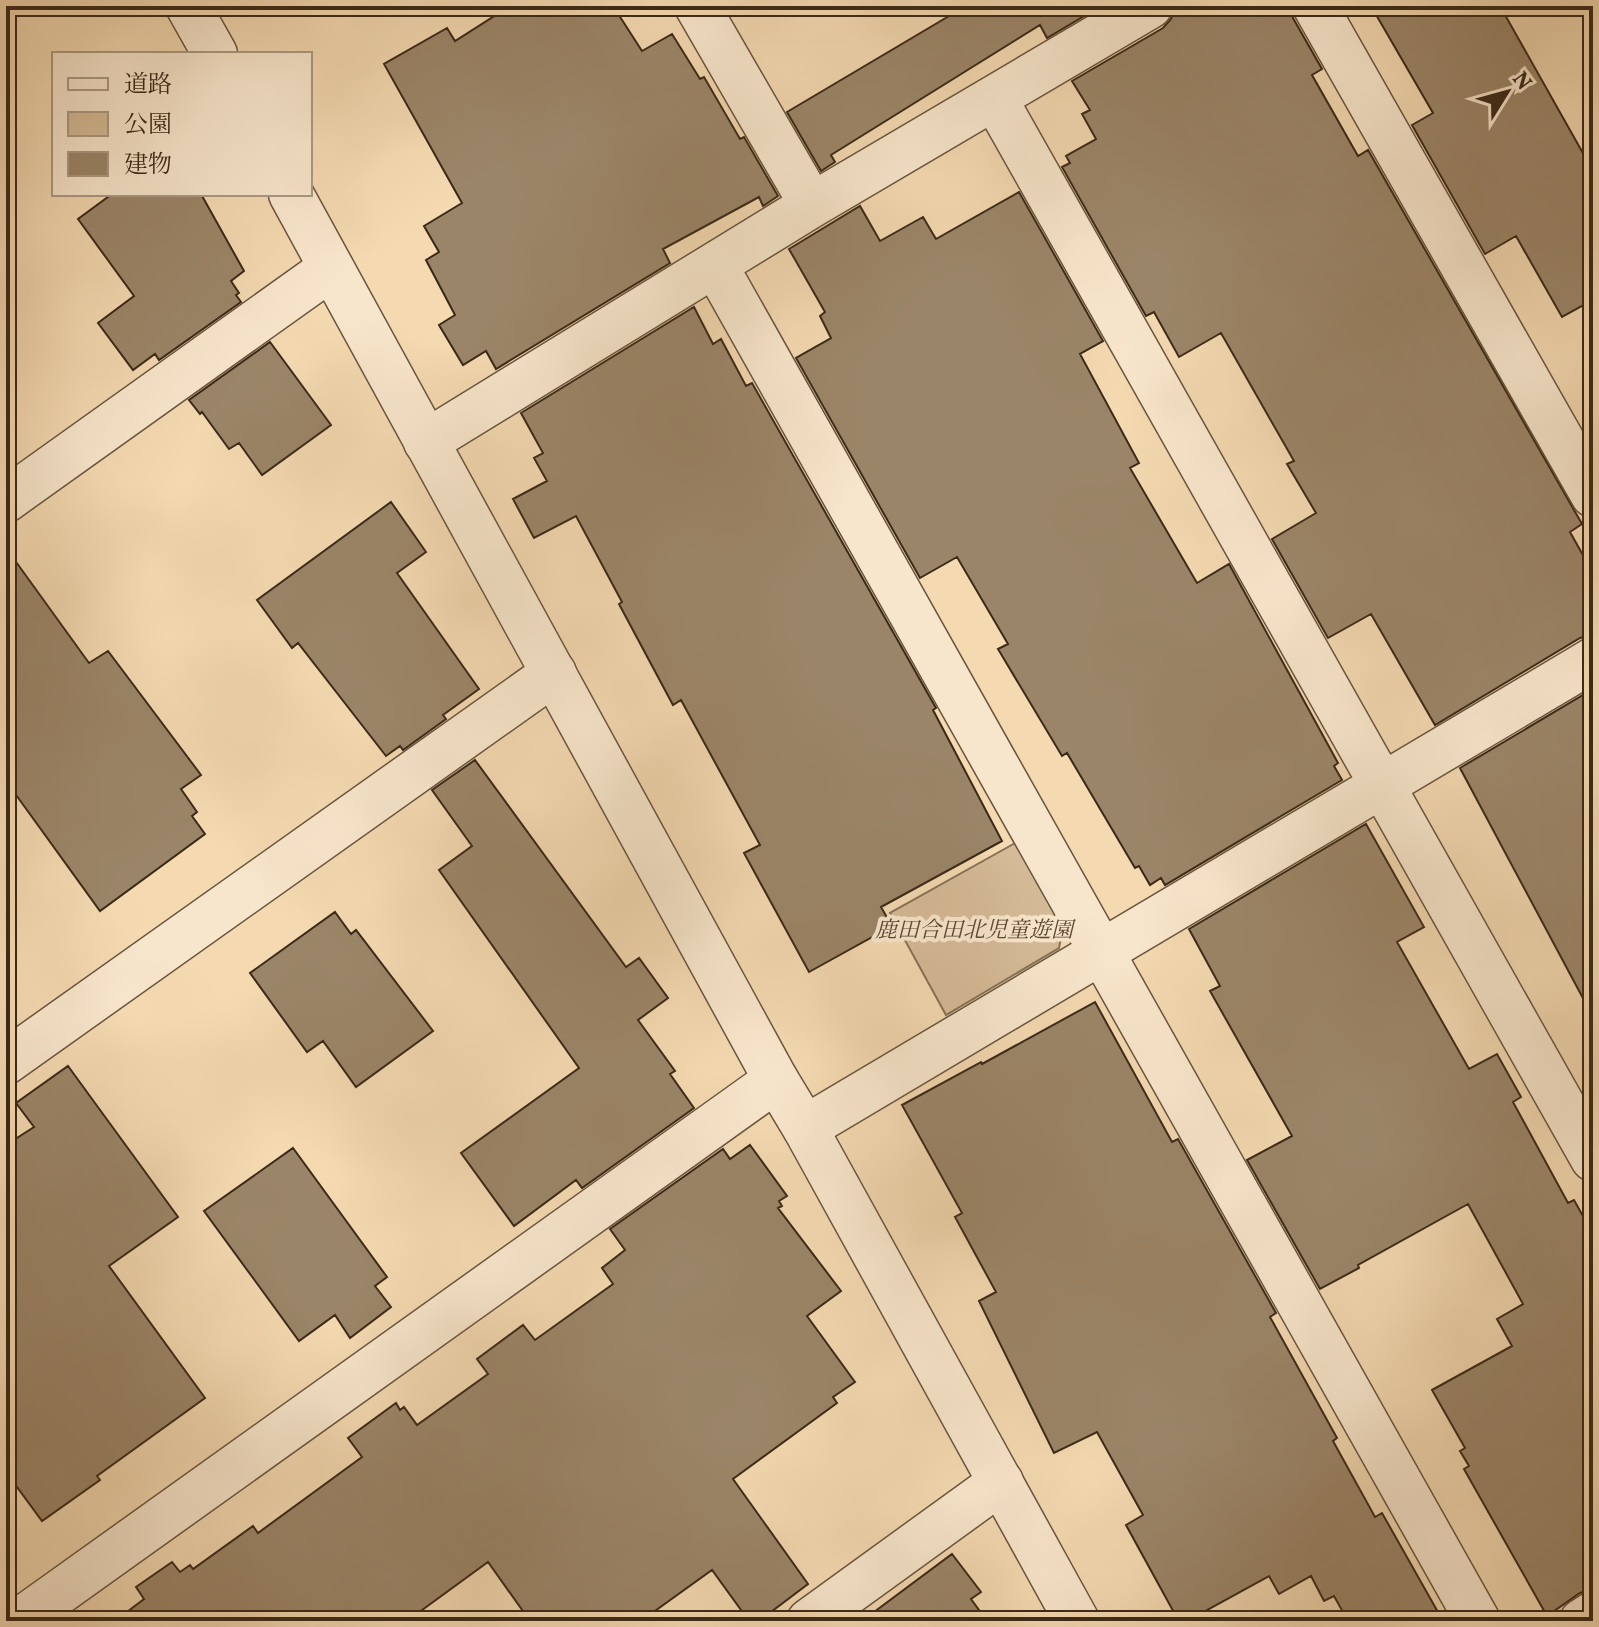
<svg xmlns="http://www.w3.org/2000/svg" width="1599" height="1627" font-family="Vollkorn,'Noto Serif JP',serif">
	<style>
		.green { fill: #d5bb97; stroke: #887258; stroke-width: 2 }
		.building { fill: #9b8568; stroke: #3b2918; stroke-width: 2 }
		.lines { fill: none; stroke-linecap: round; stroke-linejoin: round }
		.minor-casing { stroke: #69553e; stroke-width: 47 }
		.tertiary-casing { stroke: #69553e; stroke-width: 47 }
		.minor { stroke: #f8e6cc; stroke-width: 44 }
		.tertiary { stroke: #f8e6cc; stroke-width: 44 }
		.labels { text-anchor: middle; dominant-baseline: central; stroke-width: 8; stroke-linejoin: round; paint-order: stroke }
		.park-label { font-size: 22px; font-style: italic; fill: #5a4631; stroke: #f8e6cc }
	</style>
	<rect width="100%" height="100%" fill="#f4d9b1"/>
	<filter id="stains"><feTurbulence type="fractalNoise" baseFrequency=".0025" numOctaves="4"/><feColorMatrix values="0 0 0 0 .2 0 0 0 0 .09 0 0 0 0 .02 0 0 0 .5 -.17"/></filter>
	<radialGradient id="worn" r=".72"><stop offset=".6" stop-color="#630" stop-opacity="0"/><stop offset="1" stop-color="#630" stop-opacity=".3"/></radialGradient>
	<path class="green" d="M1017 842 1064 923 1059 948 946 1015 890 913Z"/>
	<path class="building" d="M510 6H613L642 51 672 34 700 79 704 77 740 139 744 137 778 196 763 206 759 197 663 249 670 263 496 369 486 351 463 365 439 325 455 315 426 260 439 252 424 226 462 203 384 64 447 28 455 41Z
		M966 6H1101L1047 38 1040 25 831 155 835 162 821 171 787 112Z
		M1175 6H1290L1293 18 1322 69 1312 75 1358 156 1368 150 1582 524 1570 532 1593 573V635L1580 638 1435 725 1371 614 1328 638 1272 539 1316 513 1287 464 1294 461 1221 333 1179 357 1154 312 1146 316 1062 167 1070 163 1066 156 1096 139 1082 114 1090 110 1072 81 1163 28 1171 19Z
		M1371 6H1500L1593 171V300L1562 317 1516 236 1485 254 1412 125 1433 113Z
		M1019 192 1103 341 1080 354 1139 463 1130 468 1197 583 1229 564 1338 763 1334 766 1342 780 1165 885 1161 878 1150 885 1139 866 1135 868 1067 753 1062 756 998 649 1008 644 957 557 920 578 796 358 831 338 820 316 825 312 789 249 860 206 880 241 923 217 936 239Z
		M112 194H201L244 271 231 281 239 293 236 295 241 302 159 360 155 354 133 370 98 323 134 296 78 219Z
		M694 307 713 344 721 339 746 386 752 383 936 708 933 710 1002 841 881 907 892 926 809 972 744 853 760 845 681 700 673 705 619 604 622 602 576 516 534 538 513 499 547 481 534 458 543 453 521 413Z
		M270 342 331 425 262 475 239 443 229 449 202 412 200 414 189 400Z
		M391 502 426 552 397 573 479 689 443 715 446 719 403 750 400 746 386 756 298 643 292 648 257 600Z
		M6 548 89 663 108 651 201 775 181 789 197 812 192 816 205 834 100 911 6 781Z
		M1593 689V1017L1460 768Z
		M475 760 626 967 639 958 668 998 638 1020 675 1071 670 1074 694 1108 582 1188 576 1180 514 1226 461 1153 579 1068 439 870 472 846 432 790Z
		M1366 824 1424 927 1397 942 1469 1069 1497 1054 1521 1097 1513 1102 1568 1203 1574 1200 1593 1234V1589L1580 1593 1547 1616 1464 1469 1469 1466 1460 1451 1465 1448 1432 1390 1512 1346 1497 1319 1523 1304 1468 1204 1358 1265 1359 1268 1320 1289 1247 1160 1292 1136 1210 991 1220 986 1189 929Z
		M335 912 351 934 356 930 433 1031 356 1087 323 1041 307 1052 250 973Z
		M1095 1002 1172 1142 1178 1139 1276 1313 1270 1317 1337 1438 1333 1441 1375 1517 1382 1513 1443 1621H1348L1334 1596 1324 1601 1311 1576 1279 1594 1269 1576 1191 1619 1187 1613 1177 1618 1126 1525 1143 1515 1097 1432 1054 1453 979 1301 996 1292 955 1217 962 1213 902 1105 981 1062 982 1064Z
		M68 1066 178 1217 109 1266 205 1398 97 1476 100 1480 42 1521 6 1472V1145L34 1127 16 1103Z
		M750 1145 787 1196 779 1201 782 1206 778 1208 841 1291 807 1316 855 1382 833 1397 837 1403 733 1479 808 1584 759 1621H749L712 1570 641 1621H530L488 1562 407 1621H115L144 1599 136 1587 172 1562 180 1572 190 1565 193 1569 253 1526 258 1533 362 1457 348 1438 396 1403 400 1410 404 1407 417 1425 488 1374 477 1359 523 1325 535 1340 613 1284 602 1268 625 1250 610 1229 723 1149 730 1159Z
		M293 1148 387 1277 375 1286 391 1307 350 1338 335 1315 299 1341 204 1211Z
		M952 1554 981 1592 971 1599 987 1621H862Z"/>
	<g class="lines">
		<g class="minor-casing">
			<path id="minor" d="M697 6 812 205
				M1315 6 1593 495
				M995 99 1593 1159
				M715 265 1478 1621
				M426 442 812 205 1150 6
				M6 500 331 268
				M6 1062 554 673
				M805 1128 1593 660
				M19 1621 776 1080
				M809 1621 1001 1482
				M1582 1621 1593 1614"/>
		</g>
		<g class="tertiary-casing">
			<path id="tertiary" d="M188 6 215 54
				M291 194 776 1080 805 1128 1077 1621"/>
		</g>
		<use href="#minor" class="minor"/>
		<use href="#tertiary" class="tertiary"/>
	</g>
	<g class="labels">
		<g class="park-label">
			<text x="974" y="931">鹿田合田北児童遊園</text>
		</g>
	</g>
	<rect width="1599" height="1627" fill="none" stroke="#f4d9b1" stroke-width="32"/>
	<rect x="8" y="8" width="1583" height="1611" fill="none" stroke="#3b2918" stroke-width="4"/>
	<rect x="16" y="16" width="1567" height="1595" fill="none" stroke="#3b2918" stroke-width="2"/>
	<rect x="52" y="52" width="260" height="144" fill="#f8e6cc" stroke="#ac9a84" stroke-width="2"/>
	<rect x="68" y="78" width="40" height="12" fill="#f8e6cc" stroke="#ac9a84" stroke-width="2"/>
	<text x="124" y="92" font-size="24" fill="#3b2918">道路</text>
	<rect x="68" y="112" width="40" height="24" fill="#d5bb97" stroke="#ac9a84" stroke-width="2"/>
	<text x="124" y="132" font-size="24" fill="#3b2918">公園</text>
	<rect x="68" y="152" width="40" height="24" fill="#9b8568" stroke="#ac9a84" stroke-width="2"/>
	<text x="124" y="172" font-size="24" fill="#3b2918">建物</text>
	<g transform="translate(1507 92) rotate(53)" stroke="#f8e6cc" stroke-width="6" paint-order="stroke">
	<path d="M0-6L14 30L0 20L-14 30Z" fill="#3b2918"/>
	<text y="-12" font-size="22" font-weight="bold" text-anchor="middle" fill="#3b2918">N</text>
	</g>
	<rect width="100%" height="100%" filter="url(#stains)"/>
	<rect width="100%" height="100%" fill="url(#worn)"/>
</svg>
